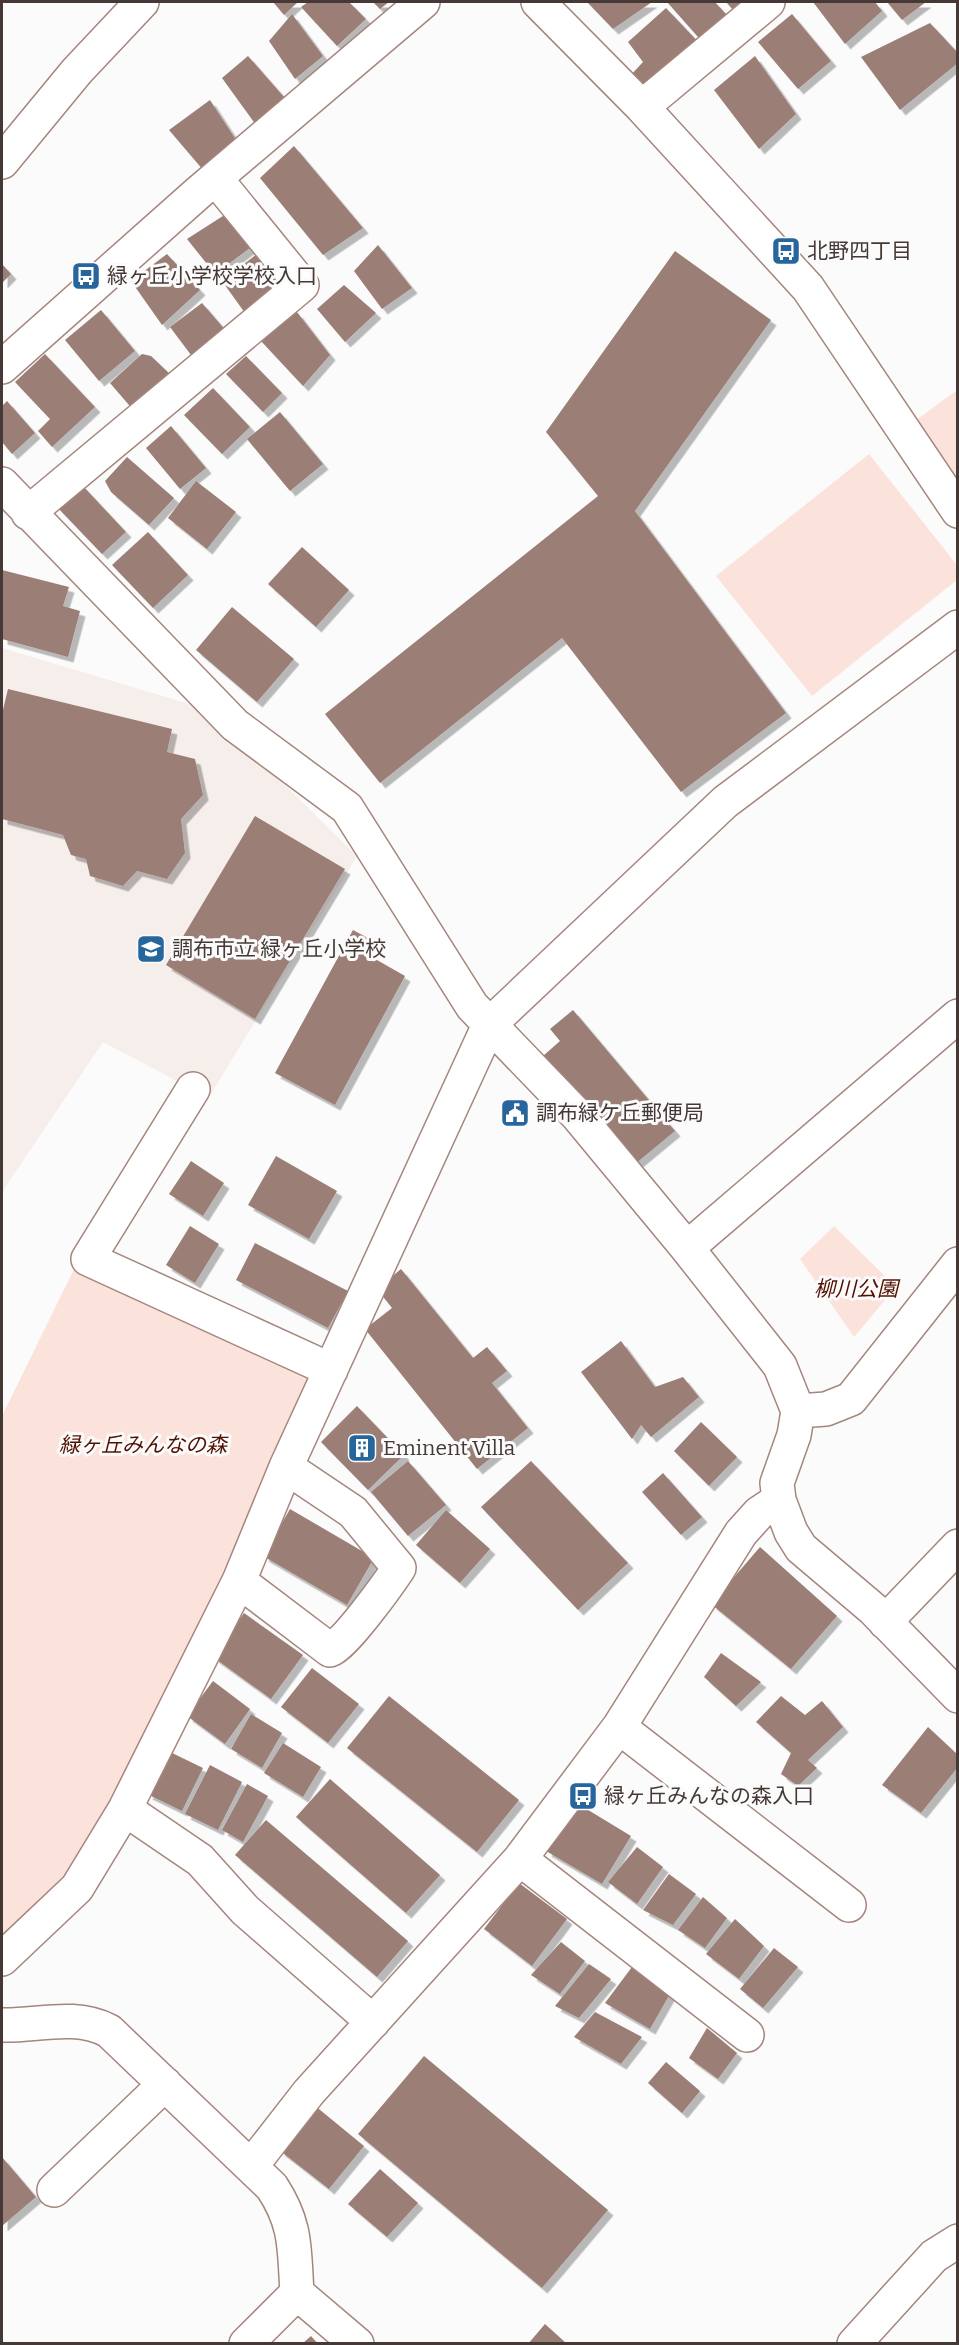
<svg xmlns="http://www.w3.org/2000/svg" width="959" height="2345" font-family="Bitter,'Noto Sans JP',serif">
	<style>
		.built { fill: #f6eeeb }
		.green { fill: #fbe3dc }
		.building { fill: #9b7e75; filter: url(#shadow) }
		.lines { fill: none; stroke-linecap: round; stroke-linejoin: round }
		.minor-casing { stroke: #a4867d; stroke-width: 36 }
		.minor { stroke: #fff; stroke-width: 33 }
		.labels { text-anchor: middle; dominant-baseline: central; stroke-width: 6; stroke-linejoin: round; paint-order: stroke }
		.poi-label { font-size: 21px; fill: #453935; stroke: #fbfbfb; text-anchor: start }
		.park-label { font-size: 21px; font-style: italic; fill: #521000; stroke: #fbfbfb }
	</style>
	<defs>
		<filter id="shadow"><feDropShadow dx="5.5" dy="5.5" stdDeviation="0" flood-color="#0004"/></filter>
	</defs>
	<rect width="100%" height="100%" fill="#fbfbfb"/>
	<path class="built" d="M2 648 209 710 357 856 204 1105 192 1089 103 1042 2 1192Z"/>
	<path class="green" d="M957 390V479L915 421Z
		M869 454 957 565V580L812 696 716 576Z
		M834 1226 896 1287 854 1337 800 1259Z
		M78 1261 331 1370 125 1809 2 1959V1416Z"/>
	<path class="building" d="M273 2H298L284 15Z
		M308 2H349L366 19 337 46 301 7Z
		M373 2H389L380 9Z
		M587 2H652L613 29Z
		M667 2H715L733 22 706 46Z
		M726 2H757L741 19Z
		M813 2H875L882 11 845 44Z
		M887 2H926L902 20Z
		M666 8 704 48 647 102 629 77 643 62 628 42Z
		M292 14 323 56 295 79 269 41Z
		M792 14 831 61 798 89 758 42Z
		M930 23 958 53V63L900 110 861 57Z
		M248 56 291 105 261 132 222 78Z
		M755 56 796 114 759 149 714 90Z
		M210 100 238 143 204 171 169 130Z
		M294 146 363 228 323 255 260 178Z
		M226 214 250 248 215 274 187 239Z
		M378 245 412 288 382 309 354 271Z
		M262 250 287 283 245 313 222 281Z
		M675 251 771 320 635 511 786 713 681 792 562 638 380 783 325 714 598 496 546 432Z
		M167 254 200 290 162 325 131 281Z
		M2 264 11 274 2 283Z
		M344 285 376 313 345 342 317 309Z
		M202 303 227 332 194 359 170 327Z
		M101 310 135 351 99 381 65 340Z
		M297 312 330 355 303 386 261 341Z
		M45 354 95 407 52 447 38 431 50 419 15 382Z
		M142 354 151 356 173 377 135 412 110 383Z
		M246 356 282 393 263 412 226 374Z
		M213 388 250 427 222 454 184 415Z
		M7 401 35 433 12 454 2 442V406Z
		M280 412 323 464 290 491 247 439Z
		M171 426 206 468 180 489 146 448Z
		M127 457 174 498 149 525 111 492 105 481Z
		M196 481 236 512 207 549 168 518Z
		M81 484 126 532 102 554 57 507Z
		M148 532 188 575 153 608 112 565Z
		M302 547 349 590 316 627 268 584Z
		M2 570 69 587 63 606 80 611 68 657 2 639Z
		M232 607 294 659 257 702 196 650Z
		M8 689 172 729 167 752 195 759 203 795 181 819 185 853 167 879 137 871 123 886 90 876 86 859 71 855 63 835 2 819V714Z
		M255 816 345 869 255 1019 166 965Z
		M353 930 377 943 370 956 405 976 335 1105 275 1073Z
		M573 1010 675 1131 634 1165 543 1056 560 1041 550 1029Z
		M276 1156 337 1191 309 1239 248 1205Z
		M191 1161 224 1183 203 1216 169 1194Z
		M190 1226 219 1244 195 1283 166 1265Z
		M255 1243 348 1291 328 1328 236 1280Z
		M401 1269 473 1358 487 1347 507 1371 492 1383 528 1428 477 1469 365 1329 392 1308 377 1289Z
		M621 1341 655 1387 683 1377 699 1397 651 1437 641 1425 632 1439 581 1372Z
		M357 1406 404 1455 368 1490 321 1442Z
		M701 1422 737 1457 709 1486 674 1451Z
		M408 1461 446 1505 408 1536 371 1492Z
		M531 1461 628 1563 578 1610 481 1507Z
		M663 1473 702 1517 681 1535 642 1492Z
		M290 1509 374 1558 347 1605 263 1556Z
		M446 1510 490 1549 460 1583 416 1545Z
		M760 1547 837 1616 791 1669 711 1604Z
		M244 1613 303 1655 271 1699 213 1657Z
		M721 1653 761 1682 736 1706 704 1677Z
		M312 1668 359 1704 328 1743 281 1707Z
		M213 1681 250 1709 225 1744 187 1716Z
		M389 1696 519 1800 477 1852 347 1748Z
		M781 1696 805 1715 822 1701 843 1727 808 1760 817 1768 798 1786 781 1774 791 1753 756 1722Z
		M251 1714 282 1733 262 1768 231 1749Z
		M928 1727 958 1755V1767L921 1813 882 1785Z
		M283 1743 321 1767 303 1797 264 1773Z
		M168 1751 203 1768 182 1811 147 1794Z
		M210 1765 242 1782 218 1830 185 1814Z
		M330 1779 440 1875 406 1913 296 1817Z
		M247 1784 268 1796 243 1842 222 1830Z
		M575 1802 631 1836 602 1884 546 1851Z
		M266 1820 408 1941 377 1977 235 1855Z
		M637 1847 663 1867 637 1904 608 1882Z
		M669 1874 696 1894 673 1925 643 1910Z
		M519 1883 567 1919 532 1966 484 1929Z
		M703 1897 727 1918 705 1948 678 1930Z
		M735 1919 764 1946 739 1979 706 1954Z
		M561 1942 585 1961 560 1994 531 1975Z
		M774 1948 798 1967 763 2008 740 1989Z
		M589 1964 611 1979 579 2018 555 2006Z
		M632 1967 671 1992 650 2029 605 2003Z
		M595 2012 642 2037 621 2064 574 2037Z
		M707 2028 737 2053 718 2079 689 2058Z
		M424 2056 608 2210 542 2288 358 2134Z
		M666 2062 700 2091 682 2113 648 2083Z
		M314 2105 364 2146 329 2189 279 2150Z
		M2 2157 36 2197 2 2226Z
		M380 2169 418 2203 387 2237 348 2204Z
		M545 2324 567 2344H528Z
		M311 2336 318 2344H302Z"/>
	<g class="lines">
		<g class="minor-casing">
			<path id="minor" d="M538 2 642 107 808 288 958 511
				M642 107 768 2
				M2 162 77 71 142 2
				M2 367 199 192 423 2
				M2 484 235 725 347 808 472 1006 577 1115 687 1248 780 1366 798 1411 794 1435 777 1483 779 1500 759 1513 741 1533 619 1727 520 1859 309 2092 252 2165
				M28 513 302 285 216 179
				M193 1089 88 1259 331 1370
				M687 1248 958 1016
				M798 1411 826 1409 851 1399 958 1264
				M779 1500 791 1532 801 1548 873 1609 958 1696
				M239 1581 330 1650C344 1646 389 1583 399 1568L353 1512 286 1467
				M885 1622 958 1546
				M619 1727 849 1905
				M125 1809 200 1860 245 1910 373 2022
				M520 1859 747 2035
				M2 1959 77 1888 125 1809 239 1581 286 1467 489 1025 725 802 958 627
				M2 2025C38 2026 75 2013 109 2031L272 2187C297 2225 294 2249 297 2293L357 2344
				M54 2190 165 2084
				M246 2344 297 2293
				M854 2344 934 2256 958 2241"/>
		</g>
		<use href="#minor" class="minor"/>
	</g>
	<defs>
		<g id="bus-square" transform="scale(1.5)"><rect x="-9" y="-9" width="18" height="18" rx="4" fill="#26669c" stroke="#fbfbfb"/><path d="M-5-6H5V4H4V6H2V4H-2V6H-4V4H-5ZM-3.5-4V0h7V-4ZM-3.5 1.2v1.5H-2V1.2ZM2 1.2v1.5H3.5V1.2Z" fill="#fff"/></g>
		<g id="school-square" transform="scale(1.5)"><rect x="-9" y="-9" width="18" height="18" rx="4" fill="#26669c" stroke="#fbfbfb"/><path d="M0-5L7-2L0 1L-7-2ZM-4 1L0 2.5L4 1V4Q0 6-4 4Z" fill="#fff"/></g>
		<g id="civic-square" transform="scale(1.5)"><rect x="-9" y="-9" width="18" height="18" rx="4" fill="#26669c" stroke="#fbfbfb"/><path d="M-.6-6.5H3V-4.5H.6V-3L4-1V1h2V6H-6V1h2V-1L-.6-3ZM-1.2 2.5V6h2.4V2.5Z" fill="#fff"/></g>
		<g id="building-square" transform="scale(1.5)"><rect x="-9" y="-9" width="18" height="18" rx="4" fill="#26669c" stroke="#fbfbfb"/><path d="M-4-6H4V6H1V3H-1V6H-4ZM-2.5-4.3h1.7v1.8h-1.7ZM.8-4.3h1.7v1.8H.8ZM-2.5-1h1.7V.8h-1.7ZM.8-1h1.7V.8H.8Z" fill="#fff"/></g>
	</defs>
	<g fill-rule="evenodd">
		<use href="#bus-square" x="786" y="251"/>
		<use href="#bus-square" x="86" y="276"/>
		<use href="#school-square" x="151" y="949"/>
		<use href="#civic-square" x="515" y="1113"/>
		<use href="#building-square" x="362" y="1448"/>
		<use href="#bus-square" x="583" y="1796"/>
	</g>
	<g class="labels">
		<g class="poi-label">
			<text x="807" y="251">北野四丁目</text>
			<text x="107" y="276">緑ヶ丘小学校学校入口</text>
			<text x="172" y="949">調布市立 緑ヶ丘小学校</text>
			<text x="536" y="1113">調布緑ケ丘郵便局</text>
			<text x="383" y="1448">Eminent Villa</text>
			<text x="604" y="1796">緑ヶ丘みんなの森入口</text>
		</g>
		<g class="park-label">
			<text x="856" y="1289">柳川公園</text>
			<text x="143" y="1445">緑ヶ丘みんなの森</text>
		</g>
	</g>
	<rect width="959" height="2345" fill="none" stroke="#453935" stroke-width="6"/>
</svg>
